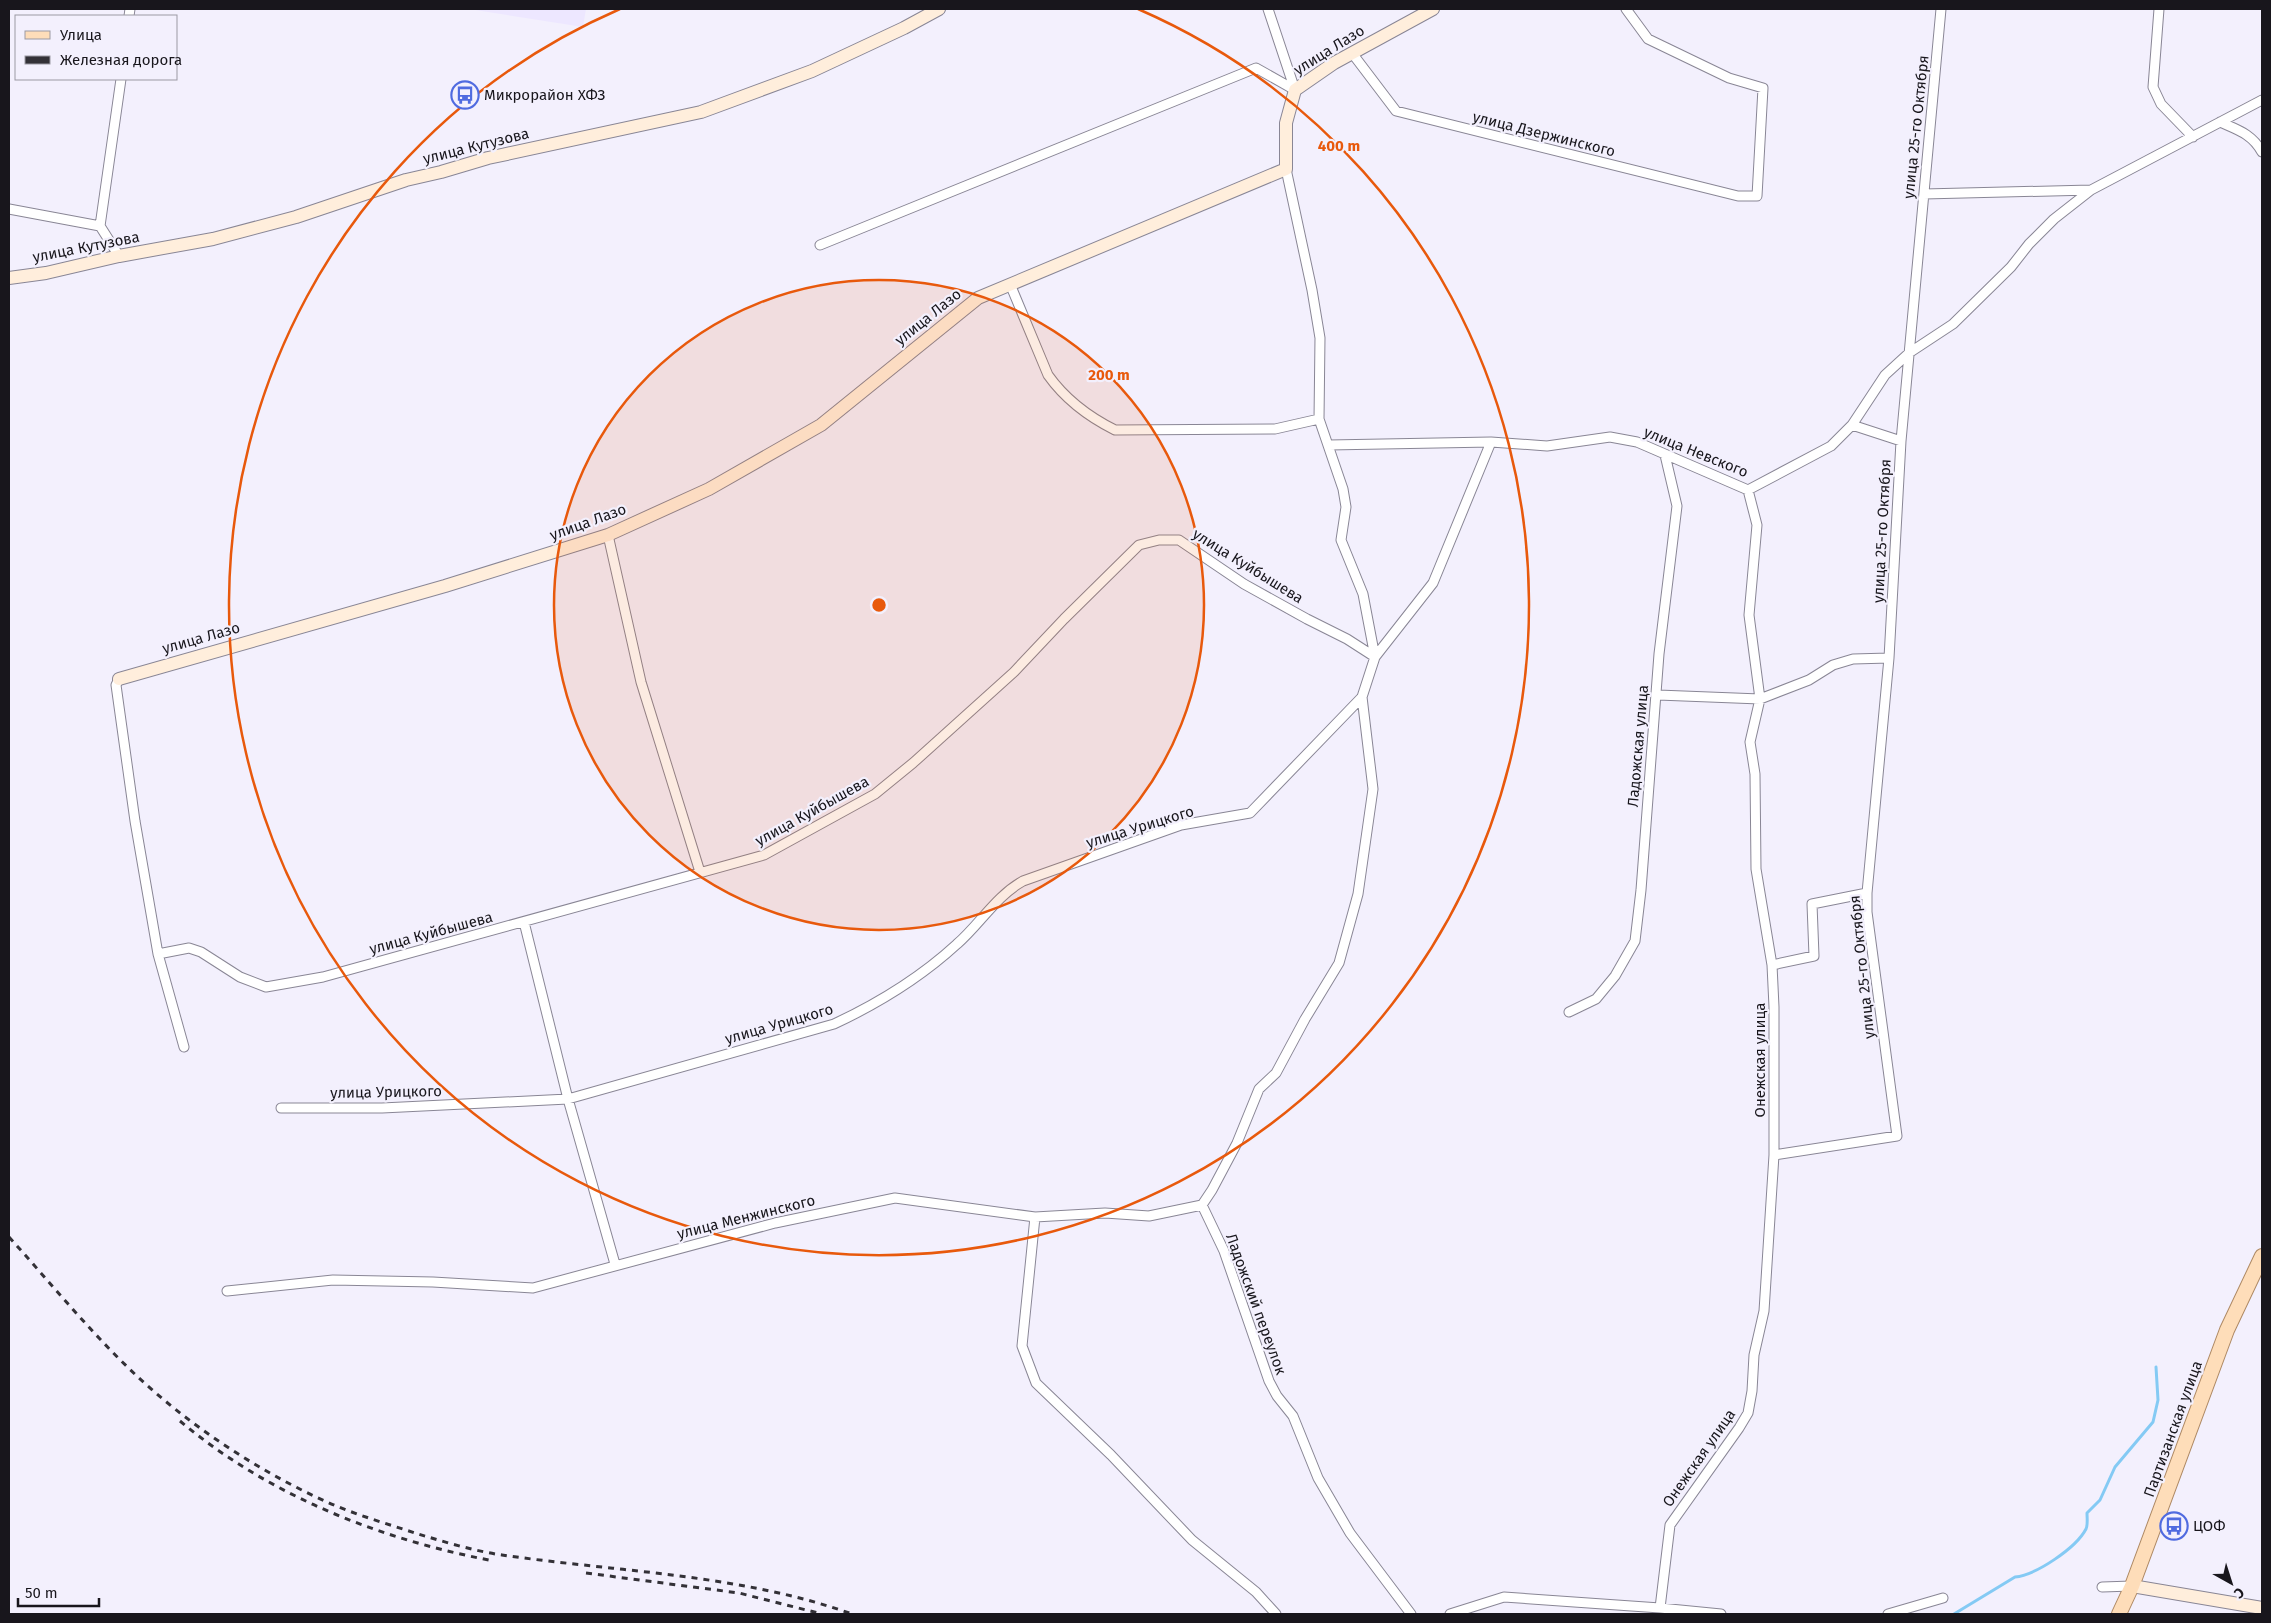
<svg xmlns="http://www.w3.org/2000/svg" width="2271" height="1623" font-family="'Fira Sans',sans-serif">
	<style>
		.built { fill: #ede7ff }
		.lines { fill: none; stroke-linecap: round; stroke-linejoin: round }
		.stream { stroke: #84caf4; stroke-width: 3 }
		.street-casing { stroke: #898695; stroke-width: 11 }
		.secondary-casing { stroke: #898695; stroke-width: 14 }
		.primary-casing { stroke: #ae8964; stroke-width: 16 }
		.street { stroke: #fff; stroke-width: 9 }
		.secondary { stroke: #ffeedc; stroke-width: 12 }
		.primary { stroke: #feddb9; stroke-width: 14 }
		.rail { stroke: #333137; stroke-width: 3; stroke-dasharray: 6 6; stroke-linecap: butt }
		.ring { fill: none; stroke: #e8590c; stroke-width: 2.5 }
		.labels { text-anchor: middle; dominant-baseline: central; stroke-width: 4.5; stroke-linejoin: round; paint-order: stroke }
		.street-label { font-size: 15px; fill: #18161c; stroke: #f3f0fd }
		.poi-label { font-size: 15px; fill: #18161c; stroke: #f3f0fd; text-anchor: start }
		.centre { fill: #e8590c; stroke: #f3f0fd; stroke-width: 2.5 }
		.ring-label { font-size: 15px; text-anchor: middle; font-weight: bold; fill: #e8590c; stroke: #f3f0fd; stroke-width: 4.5; stroke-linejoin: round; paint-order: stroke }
	</style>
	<rect width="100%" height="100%" fill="#f3f0fd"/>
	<path class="built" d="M469 9H586L583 27Z"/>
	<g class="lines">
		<path class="stream" d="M1954 1614 2015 1577C2036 1575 2076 1548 2086 1529 2088 1525 2087 1518 2087 1513L2100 1500 2115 1467 2153 1422 2158 1400 2156 1367"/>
		<g class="street-casing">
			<path id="street" d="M1268 9 1295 90
				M2159 9 2153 87 2161 104 2193 137
				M129 16 130 9
				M1352 53 1396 111 1738 196H1757L1763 88 1729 78 1648 39 1626 9
				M2220 122C2238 130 2252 134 2262 152
				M1286 169 1312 290 1320 338 1319 419 1343 489 1346 507 1341 540 1363 594 1375 657
				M1924 194 2091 190
				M9 209 100 226 119 256
				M100 226 121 79
				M820 245 1256 68 1295 90
				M1010 284 1048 375C1065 399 1089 417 1115 430L1275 429 1319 419
				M1852 425 1901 441
				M1329 445 1491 442 1547 446 1610 437 1637 442 1748 490 1831 446 1852 425 1885 375 1909 353 1953 324 2011 267 2029 244 2054 219 2091 190 2262 100
				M608 535 641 682 700 872
				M119 679 116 685 135 821 158 954 184 1047
				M1658 695 1760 699 1809 680 1833 665 1853 659 1889 658
				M524 922 568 1099 615 1264
				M158 954 189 948 201 952 240 977 266 987 323 977 764 855 875 794 913 763 1014 672 1064 619 1139 545 1159 540H1179L1244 584 1307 619 1347 639 1375 657
				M1772 965 1814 956 1812 904 1867 893
				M1569 1012 1596 999 1615 976 1635 941 1641 890 1659 654 1677 506 1665 455
				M281 1108H382L568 1099 834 1024C879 1003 920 978 957 944 980 924 996 896 1023 881L1181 825 1250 813 1362 697
				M1774 1155 1897 1136 1867 912V893L1889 658 1901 441 1941 9
				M1202 1205 1224 1251 1269 1381 1277 1396 1293 1416 1318 1478 1350 1533 1411 1614
				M1035 1217 1022 1346 1036 1383 1111 1455 1192 1540 1256 1592 1276 1614
				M227 1291 333 1280 433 1282 533 1288 775 1223 895 1198 1035 1217 1105 1213 1149 1216 1202 1205 1212 1190 1237 1143 1259 1089 1276 1073 1305 1019 1339 963 1358 894 1373 789 1362 697 1375 657 1433 583 1491 442
				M2102 1587 2132 1586
				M1660 1608 1670 1525 1739 1428 1748 1413 1752 1391 1754 1355 1764 1311 1774 1155V1007L1772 965 1756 869 1755 774 1750 742 1760 699 1749 615 1757 525 1748 490
				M1450 1614 1504 1597 1660 1608 1721 1614
				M1888 1614 1943 1598"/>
		</g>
		<g class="secondary-casing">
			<path id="secondary" d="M9 278 46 273 119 256 213 239 296 217 406 180 441 172 488 158 701 112 812 71 904 28 939 9
				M119 679 445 586 608 535 709 489 821 425 978 298 1286 169V123L1295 90 1334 63 1433 9
				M2132 1586 2262 1608"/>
		</g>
		<g class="primary-casing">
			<path id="primary" d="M2119 1614 2132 1586 2227 1330 2262 1256"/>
		</g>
		<use href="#street" class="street"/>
		<use href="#secondary" class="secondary"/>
		<use href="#primary" class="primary"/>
		<path class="rail" d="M9 1237C57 1290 103 1348 157 1394 207 1437 267 1475 327 1502 356 1515 388 1524 418 1534 445 1542 474 1551 502 1555 619 1572 740 1574 852 1614
			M180 1421C269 1496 382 1540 494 1561
			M586 1573 739 1593 822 1614"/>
	</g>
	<circle cx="879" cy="605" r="325" fill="#e8590c" fill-opacity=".12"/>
	<g class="ring">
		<circle cx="879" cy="605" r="325"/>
		<path d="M1138 9A650 650 0 1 1 620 9"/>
	</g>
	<defs>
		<g id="bus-ring" transform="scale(1.4375)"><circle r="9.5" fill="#f3f0fd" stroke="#506be0" stroke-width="1.5"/><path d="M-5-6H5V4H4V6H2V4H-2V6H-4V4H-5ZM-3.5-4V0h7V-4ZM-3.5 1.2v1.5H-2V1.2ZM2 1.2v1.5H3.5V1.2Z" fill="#506be0"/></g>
	</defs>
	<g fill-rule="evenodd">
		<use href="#bus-ring" x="465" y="95"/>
		<use href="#bus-ring" x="2174" y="1526"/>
	</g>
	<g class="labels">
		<g class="street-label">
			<text transform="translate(1329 50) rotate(-32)">улица Лазо</text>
			<text transform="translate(1916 127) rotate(-84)">улица 25-го Октября</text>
			<text transform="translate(1544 134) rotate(14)">улица Дзержинского</text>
			<text transform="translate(476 146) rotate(-14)">улица Кутузова</text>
			<text transform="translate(86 247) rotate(-11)">улица Кутузова</text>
			<text transform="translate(928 317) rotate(-39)">улица Лазо</text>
			<text transform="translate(1696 452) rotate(22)">улица Невского</text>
			<text transform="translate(588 522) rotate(-20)">улица Лазо</text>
			<text transform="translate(1882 531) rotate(-87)">улица 25-го Октября</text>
			<text transform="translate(1248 566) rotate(32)">улица Куйбышева</text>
			<text transform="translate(201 638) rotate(-16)">улица Лазо</text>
			<text transform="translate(1638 746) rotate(-85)">Ладожская улица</text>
			<text transform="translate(812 811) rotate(-29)">улица Куйбышева</text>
			<text transform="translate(1140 827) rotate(-17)">улица Урицкого</text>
			<text transform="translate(431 933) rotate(-15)">улица Куйбышева</text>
			<text transform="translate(1862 967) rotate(-96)">улица 25-го Октября</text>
			<text transform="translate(779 1024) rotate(-16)">улица Урицкого</text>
			<text transform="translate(1760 1060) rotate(-90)">Онежская улица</text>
			<text transform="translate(386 1092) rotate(-1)">улица Урицкого</text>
			<text transform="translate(746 1217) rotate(-14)">улица Менжинского</text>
			<text transform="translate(1256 1304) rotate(70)">Ладожский переулок</text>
			<text transform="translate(2173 1429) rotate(-70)">Партизанская улица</text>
			<text transform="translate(1699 1458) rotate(-55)">Онежская улица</text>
		</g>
		<g class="poi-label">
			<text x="484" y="95">Микрорайон ХФЗ</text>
			<text x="2193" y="1526">ЦОФ</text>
		</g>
	</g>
	<circle cx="879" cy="605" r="8" class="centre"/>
	<g class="ring-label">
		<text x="1339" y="151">400 m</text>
		<text x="1109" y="380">200 m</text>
	</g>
	<rect width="2271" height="1623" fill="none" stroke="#18161c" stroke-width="20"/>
	<rect x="15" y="15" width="162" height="65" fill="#f3f0fd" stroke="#9b99a3"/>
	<rect x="25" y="31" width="25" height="8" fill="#feddb9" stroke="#9b99a3"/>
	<text x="60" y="40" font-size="15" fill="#18161c">Улица</text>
	<rect x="25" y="56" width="25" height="8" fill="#333137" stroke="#9b99a3"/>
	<text x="60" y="65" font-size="15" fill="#18161c">Железная дорога</text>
	<g transform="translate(2231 1583) rotate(141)" stroke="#f3f0fd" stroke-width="4" paint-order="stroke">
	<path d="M0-4L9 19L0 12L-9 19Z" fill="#18161c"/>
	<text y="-8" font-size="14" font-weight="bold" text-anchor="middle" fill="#18161c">С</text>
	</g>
	<path d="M18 1598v8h81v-8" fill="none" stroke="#18161c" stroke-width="2.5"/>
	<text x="25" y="1598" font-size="15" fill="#18161c" stroke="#f3f0fd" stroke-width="4" paint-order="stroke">50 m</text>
</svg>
